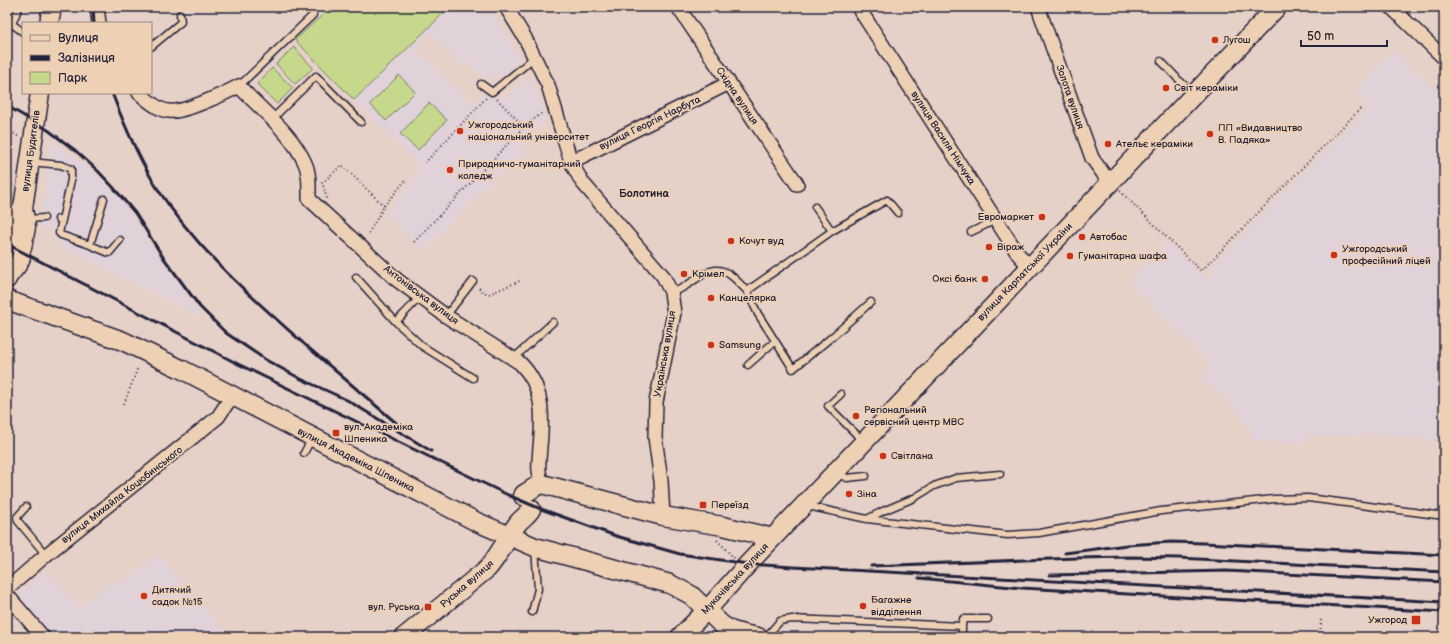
<svg xmlns="http://www.w3.org/2000/svg" width="1451" height="644" font-family="'Balsamiq Sans',sans-serif">
	<style>
		.built { fill: #e1d1d8 }
		.green { fill: #c6d88c; stroke: #747d64 }
		.lines { fill: none; stroke-linecap: round; stroke-linejoin: round }
		.lane-casing { stroke: #22223b; stroke-width: 9 }
		.street-casing { stroke: #22223b; stroke-width: 16 }
		.secondary-casing { stroke: #22223b; stroke-width: 21 }
		.path { stroke: #22223b; stroke-width: 2; stroke-dasharray: 1 3; stroke-linecap: butt }
		.lane { stroke: #eed0b4; stroke-width: 6 }
		.street { stroke: #eed0b4; stroke-width: 13 }
		.secondary { stroke: #eed0b4; stroke-width: 18 }
		.rail { stroke: #22223b; stroke-width: 3 }
		.poi-dot { fill: #c8321e; stroke: #eed0b4; stroke-width: 1.5 }
		.labels { text-anchor: middle; dominant-baseline: central; stroke-width: 3.5; stroke-linejoin: round; paint-order: stroke }
		.poi-label { font-size: 10px; fill: #22223b; stroke: #eed0b4; text-anchor: start }
		.street-label { font-size: 10px; fill: #22223b; stroke: #eed0b4 }
		.neighbourhood-label { font-size: 11px; font-weight: bold; fill: #22223b; stroke: #eed0b4 }
	</style>
	<rect width="100%" height="100%" fill="#e6d1c9"/>
	<filter id="ink" filterUnits="userSpaceOnUse"><feTurbulence type="fractalNoise" baseFrequency=".025" numOctaves="2"/><feDisplacementMap in="SourceGraphic" scale="8" xChannelSelector="R" yChannelSelector="G"/><feConvolveMatrix kernelMatrix="1 2 1 2 8 2 1 2 1" color-interpolation-filters="sRGB"/></filter>
	<g filter="url(#ink)">
		<path class="built" d="M331 7H487L494 16 520 59 500 78H489L483 76 468 62 464 66 429 33 415 49 473 104 483 95 506 98 528 78 548 117 521 144 526 153 497 176 422 251 386 213 415 178 418 164 295 40Z
			M1394 50 1444 98V441L1373 434 1306 437 1301 443 1254 441 1249 428 1225 397 1202 381 1210 363 1129 282 1167 242 1207 279 1214 272 1210 268 1370 106 1355 91Z
			M51 142 67 151 93 170 121 199 169 271 203 318 57 245 56 232 40 228Z
			M158 554 225 632 219 637H53L17 594 47 570 80 608 114 579 121 586Z"/>
		<path class="green" d="M331 7H450L354 100 295 40Z
			M294 47 313 68 295 84 276 64Z
			M272 68 293 88 277 104 257 84Z
			M399 75 415 92 386 121 370 104Z
			M429 103 447 120 418 150 400 134Z"/>
		<g class="lines">
			<g class="lane-casing">
				<path id="lane" d="M19 7 12 24 23 32
					M151 47 181 22 180 14
					M1161 61 1177 78
					M1180 81 1193 93
					M481 84 492 92 523 67 535 56
					M239 86 313 15
					M272 119 316 76 361 122
					M31 162 61 165 71 169V180L62 220
					M815 207 832 231
					M26 219 44 218
					M58 219 62 220 59 233 61 235 90 245 104 199
					M971 232 996 220
					M90 245 109 253 120 240
					M356 277 396 322 420 297
					M747 291 758 314 793 369 833 336 871 302
					M671 292C675 291 679 290 682 288 698 280 711 262 729 274 736 279 742 286 747 291L832 231 887 200 898 213
					M446 316 473 281
					M396 322 422 346 473 378
					M513 359 553 322
					M748 365 775 341
					M841 394 828 406 863 441
					M304 453 312 438
					M837 473 847 478 866 476
					M808 506 867 519 1008 535 1039 533 1161 511 1274 499 1308 498 1444 516
					M26 507 17 517 18 521 46 555
					M867 519 883 511 914 498 934 486 956 478 1000 474
					M532 612 538 589 535 549
					M962 626 963 619H988
					M766 637 780 621 792 619 962 626V637"/>
			</g>
			<g class="street-casing">
				<path id="street" d="M97 7 99 23
					M506 7 525 38 548 85 571 162 582 182 663 276 671 292 674 313 656 402 655 437 661 481 663 516
					M678 7 797 184
					M858 7 1018 254 1030 267
					M1038 7 1092 158 1110 183
					M1391 7 1444 58
					M139 93C146 99 158 110 168 111 182 114 226 93 239 86 261 110 291 132 305 163 310 174 309 187 309 199L397 280 446 316 520 363C544 387 543 415 540 447 539 461 537 472 542 484
					M571 162 729 83
					M7 589 46 555 218 417 232 396
					M7 595 43 637"/>
			</g>
			<g class="secondary-casing">
				<path id="secondary" d="M49 23 52 7
					M7 241 14 220 23 208
					M22 248 26 227 23 208 40 93
					M7 279C10 271 19 267 21 257
					M7 300 123 341 181 369 477 522 535 547 670 584 691 595 722 625 730 630 743 634 758 637
					M523 496 524 494C530 491 535 486 542 484L663 516 723 526 773 538
					M404 637 488 568C500 554 507 538 518 523 522 518 528 515 531 509
					M680 637 707 610 748 564 1277 7"/>
			</g>
			<path class="path" d="M497 99 524 127
				M7 129 19 137
				M425 163 486 98
				M7 177 12 184
				M322 182 327 199
				M322 183 342 165 384 206 367 236
				M1120 191 1201 271 1362 107
				M384 206 405 181
				M414 242 524 127 543 112
				M479 288 483 292 489 294 522 280
				M124 404 138 367
				M717 540 735 559
				M1442 633H1444
				M383 637 385 635
				M1320 637 1321 619"/>
			<use href="#lane" class="lane"/>
			<use href="#street" class="street"/>
			<use href="#secondary" class="secondary"/>
			<path class="rail" d="M93 7 94 23
				M112 93C125 127 139 160 159 191 199 251 250 296 303 343 336 371 369 400 402 428
				M7 106 48 130 76 151 98 171 113 187 135 213 163 257 200 307 226 333 266 360 301 379 347 400 431 451
				M7 244 238 364 508 495 541 509 616 536 680 554 748 564 793 567 1444 602
				M1065 553 1127 545 1171 542 1204 543 1444 555
				M871 566 1078 558 1130 557 1179 558 1444 572
				M1050 575 1226 571 1444 582
				M919 578 1022 588 1444 612"/>
		</g>
	</g>
	<g class="poi-dot">
		<circle cx="1215" cy="40" r="4"/>
		<circle cx="1166" cy="88" r="4"/>
		<circle cx="460" cy="131" r="4"/>
		<circle cx="1210" cy="134" r="4"/>
		<circle cx="1108" cy="144" r="4"/>
		<circle cx="450" cy="170" r="4"/>
		<circle cx="1042" cy="217" r="4"/>
		<circle cx="1082" cy="237" r="4"/>
		<circle cx="731" cy="241" r="4"/>
		<circle cx="989" cy="247" r="4"/>
		<circle cx="1334" cy="255" r="4"/>
		<circle cx="1070" cy="256" r="4"/>
		<circle cx="684" cy="274" r="4"/>
		<circle cx="985" cy="279" r="4"/>
		<circle cx="711" cy="298" r="4"/>
		<circle cx="711" cy="345" r="4"/>
		<circle cx="856" cy="416" r="4"/>
		<rect x="332" y="429" width="8" height="8" rx="2"/>
		<circle cx="883" cy="456" r="4"/>
		<circle cx="849" cy="494" r="4"/>
		<rect x="699" y="501" width="8" height="8" rx="2"/>
		<circle cx="144" cy="596" r="4"/>
		<circle cx="863" cy="606" r="4"/>
		<rect x="424" y="603" width="8" height="8" rx="2"/>
		<rect x="1411" y="615" width="10" height="10" rx="2"/>
	</g>
	<g class="labels">
		<g class="poi-label">
			<text x="1223" y="40">Лугош</text>
			<text x="1174" y="88">Світ кераміки</text>
			<text x="468" y="125">Ужгородський<tspan x="468" dy="12">національний університет</tspan></text>
			<text x="1218" y="128">ПП «Видавництво<tspan x="1218" dy="12">В. Падяка»</tspan></text>
			<text x="1116" y="144">Ательє кераміки</text>
			<text x="458" y="164">Природничо-гуманітарний<tspan x="458" dy="12">коледж</tspan></text>
			<text x="1034" y="217" text-anchor="end">Евромаркет</text>
			<text x="1090" y="237">Автобас</text>
			<text x="739" y="241">Кочут вуд</text>
			<text x="997" y="247">Віраж</text>
			<text x="1342" y="249">Ужгородський<tspan x="1342" dy="12">професійний ліцей</tspan></text>
			<text x="1078" y="256">Гуманітарна шафа</text>
			<text x="692" y="274">Крімел</text>
			<text x="977" y="279" text-anchor="end">Оксі банк</text>
			<text x="719" y="298">Канцелярка</text>
			<text x="719" y="345">Samsung</text>
			<text x="864" y="410">Регіональний<tspan x="864" dy="12">сервісний центр МВС</tspan></text>
			<text x="344" y="427">вул. Академіка<tspan x="344" dy="12">Шпеника</tspan></text>
			<text x="891" y="456">Світлана</text>
			<text x="857" y="494">Зіна</text>
			<text x="711" y="505">Переїзд</text>
			<text x="152" y="590">Дитячий<tspan x="152" dy="12">садок №15</tspan></text>
			<text x="871" y="600">Багажне<tspan x="871" dy="12">відділення</tspan></text>
			<text x="420" y="607" text-anchor="end">вул. Руська</text>
			<text x="1407" y="620" text-anchor="end">Ужгород</text>
		</g>
		<g class="street-label">
			<text transform="translate(737 96) rotate(56)">Східна вулиця</text>
			<text transform="translate(1070 97) rotate(71)">Золота вулиця</text>
			<text transform="translate(650 123) rotate(-26)">вулиця Георгія Нарбута</text>
			<text transform="translate(943 138) rotate(57)">вулиця Василя Німчука</text>
			<text transform="translate(31 151) rotate(-82)">вулиця Будителів</text>
			<text transform="translate(1025 272) rotate(-46)">вулиця Карпатської України</text>
			<text transform="translate(421 295) rotate(37)">Антонівська вулиця</text>
			<text transform="translate(665 354) rotate(-80)">Українська вулиця</text>
			<text transform="translate(356 460) rotate(27)">вулиця Академіка Шпеника</text>
			<text transform="translate(122 495) rotate(-38)">вулиця Михайла Коцюбинського</text>
			<text transform="translate(735 579) rotate(-47)">Мукачівська вулиця</text>
			<text transform="translate(467 584) rotate(-41)">Руська вулиця</text>
		</g>
		<g class="neighbourhood-label">
			<text x="644" y="193">Болотина</text>
		</g>
	</g>
	<rect width="1451" height="644" fill="none" stroke="#eed0b4" stroke-width="24"/>
	<rect x="12" y="12" width="1427" height="620" fill="none" stroke="#22223b" stroke-width="1.5" filter="url(#ink)"/>
	<rect x="22" y="22" width="130" height="72" fill="#eed0b4" stroke="#9c8a84"/>
	<rect x="30" y="35" width="20" height="6" fill="#eed0b4" stroke="#9c8a84"/>
	<text x="58" y="42" font-size="12" fill="#22223b">Вулиця</text>
	<rect x="30" y="55" width="20" height="6" fill="#22223b" stroke="#9c8a84"/>
	<text x="58" y="62" font-size="12" fill="#22223b">Залізниця</text>
	<rect x="30" y="72" width="20" height="12" fill="#c6d88c" stroke="#9c8a84"/>
	<text x="58" y="82" font-size="12" fill="#22223b">Парк</text>
	<path d="M1301 40v6h86v-6" fill="none" stroke="#22223b" stroke-width="2"/>
	<text x="1307" y="40" font-size="12" fill="#22223b" stroke="#eed0b4" stroke-width="3" paint-order="stroke">50 m</text>
</svg>
